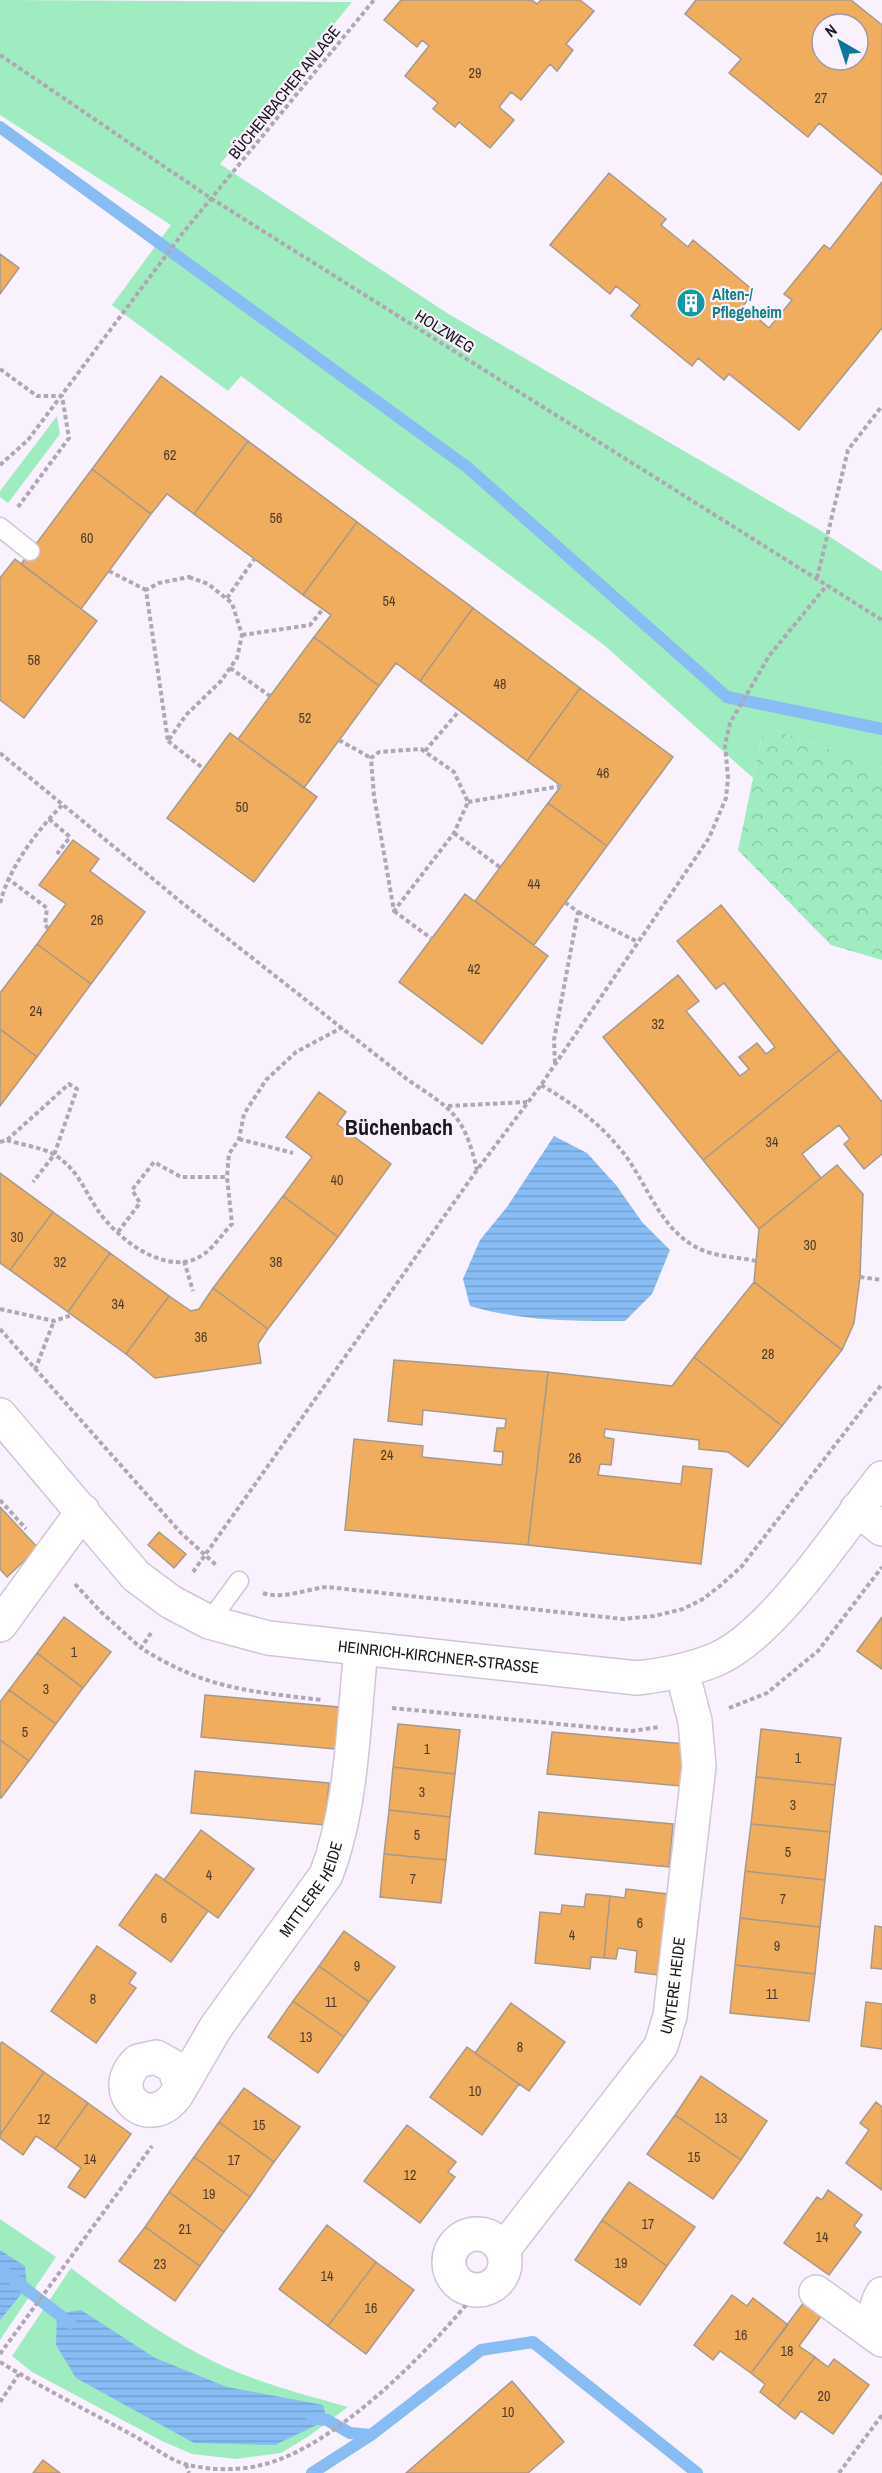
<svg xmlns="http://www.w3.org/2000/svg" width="882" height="2473" font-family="'Archivo Narrow',sans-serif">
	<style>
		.grass { fill: #9eecbf }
		.park { fill: url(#park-crowns) }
		.water { fill: url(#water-rules) }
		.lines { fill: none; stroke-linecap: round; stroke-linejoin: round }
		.stream { stroke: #87bcf5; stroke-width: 12 }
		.building { fill: #f0ad5d; stroke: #a6998b; stroke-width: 1.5; fill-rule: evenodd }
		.service-casing { stroke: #d0c6d6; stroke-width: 21 }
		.minor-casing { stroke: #d0c6d6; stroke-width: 36 }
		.path { stroke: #afa8b3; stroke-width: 4; stroke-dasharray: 4.5 3; stroke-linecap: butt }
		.service { stroke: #fff; stroke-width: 18 }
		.minor { stroke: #fff; stroke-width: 33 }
		.labels { text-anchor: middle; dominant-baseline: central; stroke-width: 4.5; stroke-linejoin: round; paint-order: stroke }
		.number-label { font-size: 14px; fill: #503c2c }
		.street-label { font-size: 16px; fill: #1a161c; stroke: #faf1ff }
		.culture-label { font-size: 16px; font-weight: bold; fill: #0d838f; stroke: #faf1ff; text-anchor: start }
		.district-label { font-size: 22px; font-weight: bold; fill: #1a161c; stroke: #faf1ff }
	</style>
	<defs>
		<pattern id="park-crowns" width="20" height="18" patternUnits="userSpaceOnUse" patternTransform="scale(1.5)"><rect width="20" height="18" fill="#9eecbf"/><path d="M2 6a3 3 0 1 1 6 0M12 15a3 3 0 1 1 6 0" fill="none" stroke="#88caa4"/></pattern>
		<pattern id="water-rules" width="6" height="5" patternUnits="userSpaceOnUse" patternTransform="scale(1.5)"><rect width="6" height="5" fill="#87bcf5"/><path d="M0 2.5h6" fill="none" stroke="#74a1d1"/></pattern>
	</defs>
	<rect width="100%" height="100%" fill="#faf1ff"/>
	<path class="grass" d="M0 0 352 2 220 164 447 313 818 529 882 571V768L764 726 753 778 604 645 241 376 228 391 112 305 171 225 0 115Z
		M57 416 60 434 8 503 0 497V491Z
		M0 2219 56 2257 0 2340Z
		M71 2268C112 2299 155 2331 201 2355 247 2380 298 2393 348 2407L309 2436 281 2453 236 2459 192 2454 162 2441 32 2372 12 2356Z"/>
	<path class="park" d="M764 726 882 768V960L831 945 738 850Z"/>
	<path class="water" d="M554 1136 587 1153 616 1185 642 1222 670 1250 652 1294 625 1321C573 1321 520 1321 470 1306L463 1279 480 1240 507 1207Z
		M0 2250 25 2266 27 2287 0 2320Z
		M81 2310 155 2358 227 2387 323 2405 327 2420 275 2445 194 2443 76 2378 56 2345 57 2314Z"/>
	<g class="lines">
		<path class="stream" d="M0 127 467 467 727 697 882 729
			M0 2269 70 2323
			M312 2418 327 2420 350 2433 371 2435 481 2350 533 2342 697 2473
			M312 2473 371 2435"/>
	</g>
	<path class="building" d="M401 0H532L537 4 541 0H580L594 11 566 44 573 50 557 71 550 64 521 100 511 92 499 107 514 120 490 148 459 122 455 127 433 109 438 103 405 76 429 46 422 40 417 47 384 20Z
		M696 0H851L882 25V175L819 123 808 137 729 73 741 59 685 14ZM822 24H858V60H822Z
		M609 173 666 219 661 225 688 247 693 240 754 291 743 306 769 328 792 300 784 294 824 245 830 249 882 182V328L799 430 729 374 724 380 698 358 692 366 631 316 640 305 616 286 610 294 550 245Z
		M0 254 19 268 0 294Z
		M161 376 248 441 194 514 167 494 151 514 92 469Z
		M248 441 357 522 303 595 194 514Z
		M92 469 151 514 81 609 21 564Z
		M357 522 473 608 420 681 396 663 379 686 314 637 331 615 303 595Z
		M15 559 97 621 24 718 0 700V578Z
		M473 608 580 688 527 761 420 681Z
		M314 637 379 686 304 788 238 739Z
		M580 688 673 757 607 846 548 803 561 786 527 761Z
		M230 733 317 797 254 882 167 818Z
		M548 803 607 846 534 945 475 901Z
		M73 840 99 859 90 871 145 912 91 984 37 944 66 904 39 885Z
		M465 894 548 956 482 1044 399 982Z
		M721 905 839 1050 703 1160 603 1037 678 975 699 1001 686 1011 740 1076 749 1069 739 1057 757 1043 766 1054 775 1047 724 983 716 989 677 941Z
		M37 944 91 984 37 1057 0 1029V993Z
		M0 1029 37 1057 0 1106Z
		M839 1050 882 1102V1154L864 1169 844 1144 850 1139 839 1125 802 1154 821 1178 759 1229 703 1160Z
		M319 1092 346 1112 337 1124 391 1164 338 1237 283 1196 312 1157 286 1137Z
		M837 1165 863 1194 860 1277 854 1323 842 1350 754 1282 759 1229Z
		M0 1173 53 1212 10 1270 0 1263Z
		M283 1196 338 1237 268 1329 213 1288Z
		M53 1212 110 1253 68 1312 10 1270Z
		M110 1253 169 1296 126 1354 68 1312Z
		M754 1282 842 1350 782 1426 694 1357Z
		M213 1288 268 1329 258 1344 261 1363 155 1378 126 1354 169 1296 191 1311 199 1309Z
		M694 1357 782 1426 748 1467 728 1452 699 1449V1440L605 1429 604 1437 614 1439 611 1465 600 1464 598 1475 681 1484 683 1466 712 1469 701 1564 528 1545 548 1372 672 1386Z
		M394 1360 548 1372 528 1545 345 1530 354 1439 423 1446 422 1457 502 1465 503 1452 494 1451 497 1428H505L506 1419 423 1410 422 1425 388 1421Z
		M0 1507 38 1548 7 1577 0 1569Z
		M159 1532 186 1554 174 1568 148 1545Z
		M64 1617 111 1652 83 1688 37 1653Z
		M882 1617V1669L857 1651Z
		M37 1653 83 1688 56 1724 9 1690Z
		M9 1690 56 1724 29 1761 0 1740V1702Z
		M205 1695 339 1707 335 1749 201 1737Z
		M398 1724 460 1730 455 1774 393 1767Z
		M761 1729 841 1738 835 1785 756 1777Z
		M552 1732 685 1744 681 1786 547 1774Z
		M0 1740 29 1761 1 1798 0 1797Z
		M393 1767 455 1774 450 1817 389 1810Z
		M195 1771 329 1783 325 1825 191 1813Z
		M756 1777 835 1785 830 1832 751 1824Z
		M389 1810 450 1817 446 1860 384 1854Z
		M539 1812 673 1824 669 1867 535 1854Z
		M751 1824 830 1832 825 1880 745 1871Z
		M201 1830 254 1869 218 1918 164 1880Z
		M384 1854 446 1860 441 1903 380 1897Z
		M745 1871 825 1880 820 1927 740 1918Z
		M156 1874 208 1911 171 1962 119 1925Z
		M626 1889 676 1895 670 1952 661 1951 658 1975 635 1972 637 1951 618 1948 616 1959 604 1958 610 1896 625 1898Z
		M586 1894 610 1896 604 1958 591 1957 590 1969 535 1963 540 1912 561 1914 562 1905 584 1907Z
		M740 1918 820 1927 815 1974 735 1965Z
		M875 1926 882 1927V1969L871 1968Z
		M344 1931 395 1967 369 2002 319 1966Z
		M97 1946 136 1973 129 1983 136 1988 96 2043 51 2011Z
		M735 1965 815 1974 809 2021 730 2013Z
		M319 1966 369 2002 344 2037 293 2001Z
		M293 2001 344 2037 318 2073 268 2037Z
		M866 2002 882 2004V2049L861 2046Z
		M511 2003 565 2042 529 2091 475 2053Z
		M2 2042 44 2072 0 2135V2044Z
		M467 2047 519 2084 482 2135 430 2097Z
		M44 2072 88 2103 55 2149 36 2136 23 2155 0 2138V2135Z
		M701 2076 767 2121 741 2160 675 2115Z
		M244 2088 300 2127 274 2162 219 2122Z
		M876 2102 882 2107V2190L846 2163 869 2130 860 2123Z
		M88 2103 131 2134 85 2198 68 2187 81 2168 55 2149Z
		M675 2115 741 2160 713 2199 647 2154Z
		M219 2122 274 2162 250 2197 194 2157Z
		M407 2125 456 2162 448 2172 455 2177 420 2223 364 2181Z
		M194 2157 250 2197 224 2232 169 2192Z
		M629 2182 695 2227 667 2266 602 2220Z
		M828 2190 862 2215 854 2226 861 2232 829 2275 784 2243 817 2197 822 2200Z
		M169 2192 224 2232 200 2266 145 2227Z
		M602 2220 667 2266 640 2305 575 2260Z
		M327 2225 376 2262 328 2326 279 2289Z
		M145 2227 200 2266 175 2301 119 2261Z
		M376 2262 414 2290 366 2354 328 2326Z
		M732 2295 747 2306 753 2298 788 2325 751 2373 720 2351 713 2360 694 2345Z
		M804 2302 822 2315 799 2346 815 2357 778 2406 760 2392 765 2384 751 2373Z
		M815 2357 828 2367 834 2359 869 2385 833 2434 801 2411 795 2419 778 2406Z
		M512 2381 564 2442 528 2473H406Z
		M43 2460 60 2473H33Z"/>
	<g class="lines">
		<g class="service-casing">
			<path id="service" d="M0 527 30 551
				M209 1622 239 1581"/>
		</g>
		<g class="minor-casing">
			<g id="minor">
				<path id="s1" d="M0 1415 136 1576 171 1602 209 1622 268 1638 637 1678C664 1675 691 1670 717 1659 775 1633 841 1529 882 1478"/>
				<path d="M857 1509 882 1529"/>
				<path d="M0 1625 83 1511"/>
				<path id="s2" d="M177 2094 180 2085 174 2067 156 2057 138 2061C104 2093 150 2133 177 2094L216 2027 326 1875C353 1804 353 1724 361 1649"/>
				<circle cx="477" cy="2262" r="28"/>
				<path id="s3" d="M503 2250 661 2046 670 2016 699 1766 695 1721 682 1671"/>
				<path d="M816 2292 882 2340"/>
				<path d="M882 2294C873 2310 873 2323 882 2338"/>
			</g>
		</g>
		<path class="path" d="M0 55 212 199 882 620
			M0 369 37 396H62L69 438 18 507
			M0 465 28 440 182 234 374 0
			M109 571 146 590
			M189 577 208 584 232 603 242 635 237 658 221 681 186 715 168 741 146 590 159 583Z
			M817 578 848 450 882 406
			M227 598 255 558
			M242 635 310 625 323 609
			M230 668 270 696
			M339 740 371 758
			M168 741 204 769
			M421 749 454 772 468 802 454 833 394 911 374 796 371 758 379 752Z
			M425 751 459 711
			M0 753 181 902 408 1080C453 1110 464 1115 477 1170
			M468 802 561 786
			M49 819 70 837 57 854
			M454 833 501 868
			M7 878 47 908 45 925 48 928
			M0 903C10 866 36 832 63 804
			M394 911 432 939
			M578 912 638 942
			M555 1063 554 1040 578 912 566 903
			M541 1085C574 1104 602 1125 625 1155 648 1186 661 1230 698 1248 714 1257 739 1257 756 1261
			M448 1106 527 1102
			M239 1139 293 1153
			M7 1140C21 1145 42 1147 55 1155 78 1170 83 1188 97 1209 116 1238 168 1280 204 1254 214 1247 223 1233 232 1224L227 1177 229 1154 239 1139 244 1114 266 1080 296 1052 343 1027
			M0 1142 7 1140 69 1084 77 1089 54 1155 33 1182
			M118 1232 140 1203 132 1190 154 1162 181 1177H227
			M184 1261 193 1291
			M860 1277 882 1280
			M0 1309 54 1321 72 1315
			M0 1329 180 1532 216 1565
			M35 1370 54 1321
			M0 1500 26 1529
			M193 1572 477 1170 541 1085 709 838 726 798 728 778 725 745 730 723 769 656 827 585
			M75 1584 101 1612 141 1648
			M263 1593C282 1600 306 1589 327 1587L623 1619 654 1616 683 1609 703 1599 721 1585 742 1566 882 1384
			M151 1633 141 1648C206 1689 248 1691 322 1700
			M392 1708 632 1731 659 1727
			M729 1708 767 1693 818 1651 882 1567
			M0 2354 152 2146
			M0 2362C44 2389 90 2412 136 2437 152 2446 171 2461 188 2465 211 2470 238 2471 261 2465 334 2449 432 2349 478 2290
			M0 2402 19 2374
			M186 2464 189 2473
			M839 2473 882 2415"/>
		<use href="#service" class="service"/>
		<use href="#minor" class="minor"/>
	</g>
	<defs>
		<g id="building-disc" transform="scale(1.5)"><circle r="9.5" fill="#0f9aa8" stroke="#faf1ff"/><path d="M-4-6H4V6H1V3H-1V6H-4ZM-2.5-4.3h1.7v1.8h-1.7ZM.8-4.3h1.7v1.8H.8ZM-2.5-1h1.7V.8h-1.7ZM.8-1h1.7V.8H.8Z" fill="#fff"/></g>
	</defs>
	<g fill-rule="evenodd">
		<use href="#building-disc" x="691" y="303"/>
	</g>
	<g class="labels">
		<g class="number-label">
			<text x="475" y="73">29</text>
			<text x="821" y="98">27</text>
			<text x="170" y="455">62</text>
			<text x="276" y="518">56</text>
			<text x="87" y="538">60</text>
			<text x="389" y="601">54</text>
			<text x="34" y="660">58</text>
			<text x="500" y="684">48</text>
			<text x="305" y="718">52</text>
			<text x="603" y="773">46</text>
			<text x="242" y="807">50</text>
			<text x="534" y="884">44</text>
			<text x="97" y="920">26</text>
			<text x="474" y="969">42</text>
			<text x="36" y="1011">24</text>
			<text x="658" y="1024">32</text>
			<text x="772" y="1142">34</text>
			<text x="337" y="1180">40</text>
			<text x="17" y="1237">30</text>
			<text x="810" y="1245">30</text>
			<text x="60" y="1262">32</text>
			<text x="276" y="1262">38</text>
			<text x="118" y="1304">34</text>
			<text x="201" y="1337">36</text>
			<text x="768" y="1354">28</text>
			<text x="387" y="1455">24</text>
			<text x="575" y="1458">26</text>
			<text x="74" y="1652">1</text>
			<text x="46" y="1689">3</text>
			<text x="25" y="1732">5</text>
			<text x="427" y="1749">1</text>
			<text x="798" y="1758">1</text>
			<text x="422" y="1792">3</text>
			<text x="793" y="1805">3</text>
			<text x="417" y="1835">5</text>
			<text x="788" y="1852">5</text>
			<text x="209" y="1875">4</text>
			<text x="413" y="1879">7</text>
			<text x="783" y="1899">7</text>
			<text x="164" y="1918">6</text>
			<text x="640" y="1923">6</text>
			<text x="572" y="1935">4</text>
			<text x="777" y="1946">9</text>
			<text x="357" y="1966">9</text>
			<text x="772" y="1994">11</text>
			<text x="93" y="1999">8</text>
			<text x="331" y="2002">11</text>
			<text x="306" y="2037">13</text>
			<text x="520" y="2047">8</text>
			<text x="475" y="2091">10</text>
			<text x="721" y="2118">13</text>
			<text x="44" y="2119">12</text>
			<text x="259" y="2125">15</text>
			<text x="694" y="2157">15</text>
			<text x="90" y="2159">14</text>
			<text x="234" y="2160">17</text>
			<text x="410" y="2175">12</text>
			<text x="209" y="2194">19</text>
			<text x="648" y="2224">17</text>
			<text x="185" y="2229">21</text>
			<text x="822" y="2237">14</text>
			<text x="621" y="2263">19</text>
			<text x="160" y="2264">23</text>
			<text x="327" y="2276">14</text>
			<text x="371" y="2308">16</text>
			<text x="741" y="2335">16</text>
			<text x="787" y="2351">18</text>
			<text x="824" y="2396">20</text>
			<text x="508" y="2412">10</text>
		</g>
		<g class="street-label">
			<text transform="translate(284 92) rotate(-51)">BÜCHENBACHER ANLAGE</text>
			<text transform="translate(445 331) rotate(32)">HOLZWEG</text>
			<text stroke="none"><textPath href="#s1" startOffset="530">HEINRICH-KIRCHNER-STRASSE</textPath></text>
			<text stroke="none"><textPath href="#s2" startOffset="412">MITTLERE HEIDE</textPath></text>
			<text stroke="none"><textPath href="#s3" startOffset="320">UNTERE HEIDE</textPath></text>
		</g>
		<g class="culture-label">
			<text x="712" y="294">Alten-/<tspan x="712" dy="18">Pflegeheim</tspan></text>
		</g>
		<g class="district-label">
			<text x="399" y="1127">Büchenbach</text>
		</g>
	</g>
	<g transform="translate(840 42) rotate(321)"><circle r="28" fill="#faf1ff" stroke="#a099a4" stroke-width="1.5"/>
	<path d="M0-4.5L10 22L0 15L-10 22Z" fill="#0876a1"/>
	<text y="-9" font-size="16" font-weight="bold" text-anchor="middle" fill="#1a161c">N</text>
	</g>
</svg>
